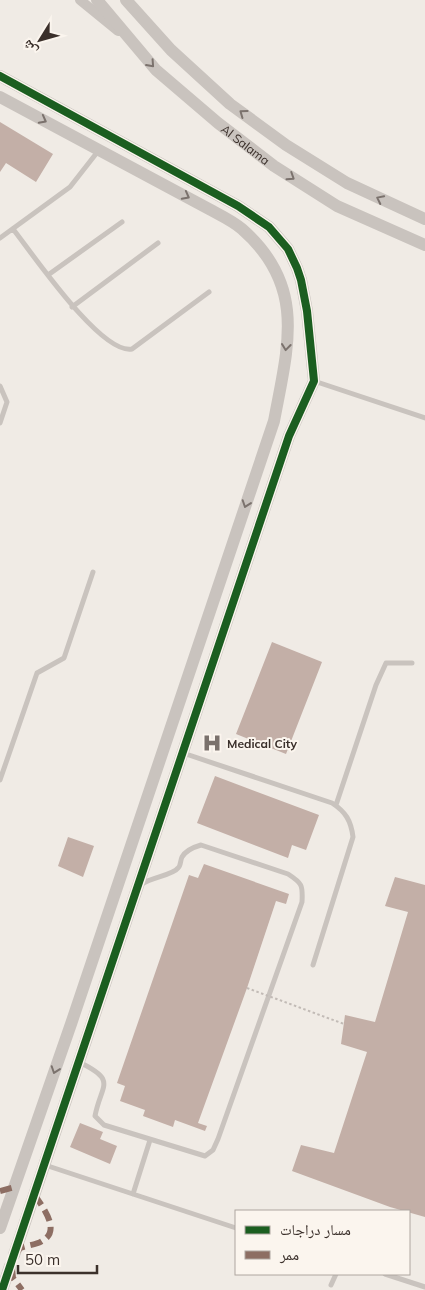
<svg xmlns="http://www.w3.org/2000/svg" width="425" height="1290" font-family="Mulish,'Noto Naskh Arabic',sans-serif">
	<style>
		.building { fill: #c3afa7 }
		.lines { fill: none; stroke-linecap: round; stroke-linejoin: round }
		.service { stroke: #c9c3be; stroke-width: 5 }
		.minor { stroke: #c9c3be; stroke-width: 10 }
		.tertiary { stroke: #c9c3be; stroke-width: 12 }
		.path-bridge { stroke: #c2bbb6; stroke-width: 2; stroke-dasharray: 2.5 2.5; stroke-linecap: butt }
		.quiet { stroke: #8d6e63; stroke-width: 6; stroke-dasharray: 12 6; stroke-linecap: butt }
		.cycleway-casing { stroke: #fbf5ee; stroke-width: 11 }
		.cycleway { stroke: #1b5e20; stroke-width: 8 }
		.oneway { stroke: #7b726d }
		.labels { text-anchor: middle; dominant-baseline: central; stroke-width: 4; stroke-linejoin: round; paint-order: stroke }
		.street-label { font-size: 12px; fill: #3b302b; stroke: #fbf5ee }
		.poi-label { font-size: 12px; font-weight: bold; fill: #3b302b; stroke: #fbf5ee; text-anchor: start }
	</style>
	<rect width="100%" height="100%" fill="#f0ebe5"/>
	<path class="building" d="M0 122 53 154 36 182 6 163 0 172Z
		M272 642 322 662 286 754 236 734Z
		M215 776 319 815 306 850 292 845 288 858 197 823Z
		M68 837 94 846 83 877 58 866Z
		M204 864 289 894 286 904 276 901 247 988 198 1123 207 1126 205 1131 175 1120 173 1127 143 1116 145 1110 120 1101 125 1086 117 1083 189 875 198 878Z
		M395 877 425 885V1217L390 1207 292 1171 301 1145 334 1153 367 1052 341 1044 345 1015 375 1022 408 912 385 906Z
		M80 1123 103 1132 100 1139 117 1146 110 1164 70 1147Z"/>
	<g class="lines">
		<path class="service" d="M13 229C32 253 101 355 132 349L209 292
			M0 238 70 187 99 150
			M48 275 122 222
			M72 307 158 243
			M314 381 425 418
			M0 386 7 402 0 423
			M183 753 332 803C346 812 351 821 353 837L313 965
			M0 780 37 673 64 658 93 572
			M336 805 376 685 386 663H412
			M79 1062C118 1081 101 1084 95 1116L104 1125 205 1156 213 1150 218 1139 302 902C303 885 302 883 288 874L201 845C194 847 186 850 182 857 180 861 181 866 178 868 173 875 152 877 142 884
			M45 1165 236 1228
			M133 1194 150 1140
			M385 1274 425 1287
			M331 1285 336 1274"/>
		<path class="minor" d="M80 0 118 31"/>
		<g class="tertiary">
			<path id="s1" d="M97 0 156 70 218 123 274 166 337 206 425 245"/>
			<path d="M126 0 171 50 230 104 286 145 347 183 425 219"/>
			<path d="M0 76 238 206 269 227 288 249 297 268 301 280 307 311 314 381 289 436 14 1255"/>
			<path d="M0 97 209 209C220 215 233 221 242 229 307 286 288 346 274 421L71 1024 0 1228"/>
			<path d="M2 1290 10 1266"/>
		</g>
		<path class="path-bridge" d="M247 988 344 1024"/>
		<path class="quiet" d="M0 1191 15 1187
			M16 1254 20 1248C27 1245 36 1245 42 1241 62 1231 42 1206 34 1194
			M12 1268 13 1278 22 1290"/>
		<g class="cycleway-casing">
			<path id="cycleway" d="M0 76 238 206 269 227 288 249 297 268 301 280 307 311 314 381 289 436 2 1290"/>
		</g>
		<use href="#cycleway" class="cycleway"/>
	</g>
	<defs><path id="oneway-chevron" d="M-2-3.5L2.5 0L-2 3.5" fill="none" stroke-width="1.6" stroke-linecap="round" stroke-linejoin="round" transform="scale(1.25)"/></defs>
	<g class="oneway">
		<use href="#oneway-chevron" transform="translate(151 64) rotate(48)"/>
		<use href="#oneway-chevron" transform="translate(243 113) rotate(-144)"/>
		<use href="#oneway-chevron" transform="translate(43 120) rotate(28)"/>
		<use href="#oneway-chevron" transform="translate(291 177) rotate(33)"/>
		<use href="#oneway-chevron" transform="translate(186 196) rotate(28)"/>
		<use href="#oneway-chevron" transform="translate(380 199) rotate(-154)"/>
		<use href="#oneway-chevron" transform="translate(286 347) rotate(97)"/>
		<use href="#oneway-chevron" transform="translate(246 504) rotate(109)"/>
		<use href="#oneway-chevron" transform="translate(55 1070) rotate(109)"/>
	</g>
	<defs>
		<g id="hospital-bare" transform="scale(1.5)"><path d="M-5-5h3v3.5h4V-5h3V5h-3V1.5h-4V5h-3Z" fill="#7a716c" stroke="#fbf5ee" stroke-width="2.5" paint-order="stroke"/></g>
	</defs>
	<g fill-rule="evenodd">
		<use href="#hospital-bare" x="212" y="743"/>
	</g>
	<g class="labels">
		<g class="street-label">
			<text stroke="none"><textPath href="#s1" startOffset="208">Al Salama</textPath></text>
		</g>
		<g class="poi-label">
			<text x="227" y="743">Medical City</text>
		</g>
	</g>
	<rect x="235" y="1210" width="175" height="65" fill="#fbf5ee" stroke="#aea6a0"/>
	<rect x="245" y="1226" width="25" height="8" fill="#1b5e20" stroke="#aea6a0"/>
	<text x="280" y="1235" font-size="15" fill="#3b302b">مسار دراجات</text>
	<rect x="245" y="1251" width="25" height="8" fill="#8d6e63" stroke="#aea6a0"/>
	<text x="280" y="1260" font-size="15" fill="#3b302b">ممر</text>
	<g transform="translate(40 40) rotate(233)" stroke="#fbf5ee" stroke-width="4" paint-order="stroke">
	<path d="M0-4L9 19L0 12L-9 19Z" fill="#3b302b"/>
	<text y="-8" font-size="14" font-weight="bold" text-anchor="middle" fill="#3b302b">ش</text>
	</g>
	<path d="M18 1265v8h79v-8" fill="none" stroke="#3b302b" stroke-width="2.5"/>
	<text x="25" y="1265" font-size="15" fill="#3b302b" stroke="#fbf5ee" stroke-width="4" paint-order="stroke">50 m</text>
</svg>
